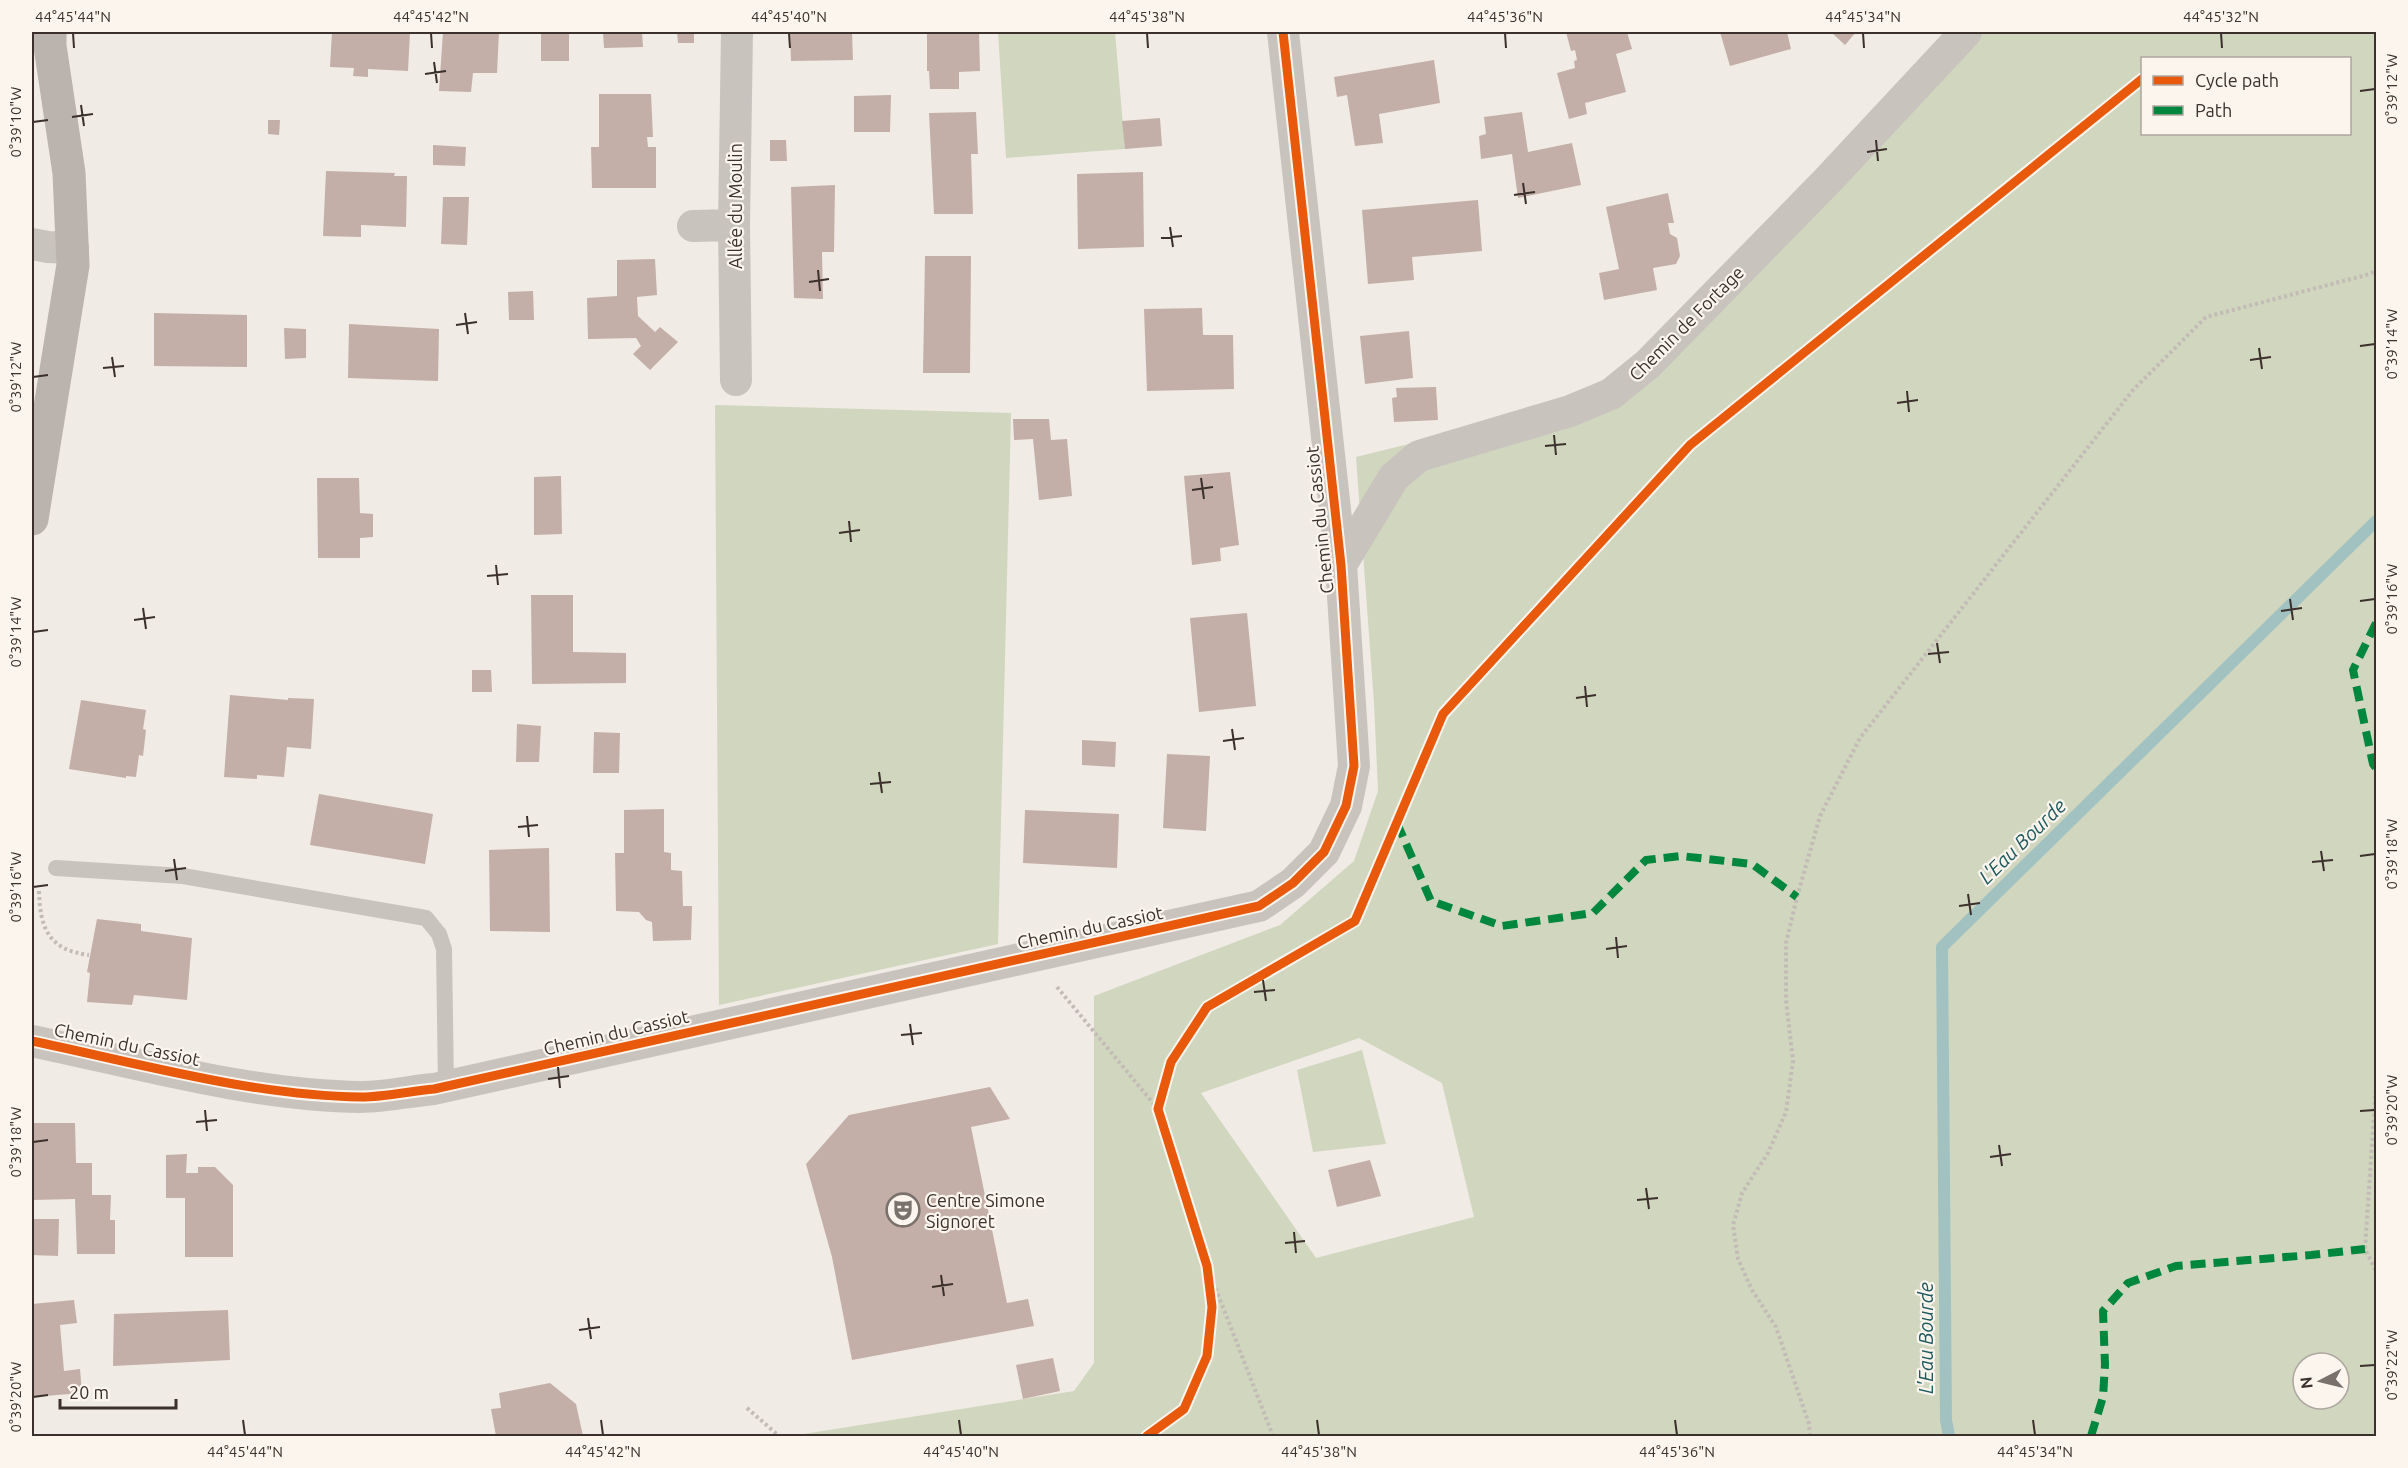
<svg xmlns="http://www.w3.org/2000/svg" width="2408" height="1468" font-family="Ubuntu,sans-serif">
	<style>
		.green { fill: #d1d6bf; fill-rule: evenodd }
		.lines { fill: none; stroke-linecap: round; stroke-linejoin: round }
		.stream { stroke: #a1c2c1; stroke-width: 12 }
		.building { fill: #c3afa7 }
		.path { stroke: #c2bbb6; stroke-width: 4; stroke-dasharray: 3 3; stroke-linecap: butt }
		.lane { stroke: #c9c3be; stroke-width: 16 }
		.street { stroke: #c9c3be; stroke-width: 32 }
		.secondary { stroke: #bab3ae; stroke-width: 33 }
		.quiet { stroke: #00873e; stroke-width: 8; stroke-dasharray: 15 8; stroke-linecap: butt }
		.cycleway-casing { stroke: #fbf5ee; stroke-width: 13 }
		.cycleway { stroke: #e8590c; stroke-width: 9 }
		.ticks { fill: none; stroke: #3b302b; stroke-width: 2 }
		.labels { text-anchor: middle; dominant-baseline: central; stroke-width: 4.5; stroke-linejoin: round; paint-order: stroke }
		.street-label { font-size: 18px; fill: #3b302b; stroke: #fbf5ee }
		.poi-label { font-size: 18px; fill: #3b302b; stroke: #fbf5ee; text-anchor: start }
		.water-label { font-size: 20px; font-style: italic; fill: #1f5a5e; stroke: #fbf5ee }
		.neatline { fill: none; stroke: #3b302b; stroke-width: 2 }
		.ticks-label { font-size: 15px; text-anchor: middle; fill: #3b302b }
	</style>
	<rect width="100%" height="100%" fill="#f0ebe5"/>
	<path class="green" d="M998 32H1115L1125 149 1006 158Z
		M1966 32H2376V1436H791L1074 1391 1094 1363V996L1280 925 1354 861 1378 791 1374 703 1356 457 1611 394ZM2142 58H2350V134H2142ZM1359 1038 1442 1083 1474 1217 1316 1258 1201 1093ZM2303 1363H2339V1399H2303Z
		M715 405 1011 413 998 944 719 1005Z
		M1362 1050 1386 1144 1313 1152 1297 1070Z"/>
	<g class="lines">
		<path class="stream" d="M1949 1436 1946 1420 1942 947 2376 521"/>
	</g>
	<path class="building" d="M332 32H410L408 71 368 69V77L353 76 354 68 330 67Z
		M443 32H499L497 73H473L471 92 439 91Z
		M541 32H569V61H541Z
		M603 32H642L643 47 604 48Z
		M677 32H694V43H678Z
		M790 32H852L853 60 791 61Z
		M927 32H979L980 71 959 72V89H930L929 71H927Z
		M1566 32H1627L1632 49 1616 54 1626 92 1585 103 1587 114 1569 119 1557 73 1575 68 1574 61 1577 60 1575 50 1571 51Z
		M1720 32H1787L1791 49 1730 66Z
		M1833 32H1856L1845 45 1832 33Z
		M1434 60 1440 103 1379 114 1383 143 1355 146 1347 95 1337 97 1334 77Z
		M599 94H651L653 137H647L648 147H656V188H592L591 147H599Z
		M891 95 890 132H854V96Z
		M976 112 978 154H971L973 214H934L929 113Z
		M1522 112 1528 152 1572 143 1581 185 1518 198 1512 154 1481 159 1479 136 1486 134 1484 117Z
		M1160 118 1162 146 1125 149 1122 121Z
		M268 120H280L279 135 268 134Z
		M770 140H786L787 161H770Z
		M433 145 466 147 465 166 433 165Z
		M326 171 395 173 394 176H407L406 227 361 225V237L323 236Z
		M1143 172 1144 247 1078 249 1077 174Z
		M835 185 834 252H822L823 299 794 298 791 187Z
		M1668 193 1674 223H1668L1670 234 1677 238 1680 256 1676 264 1653 268 1657 290 1604 300 1599 273 1619 269 1606 207Z
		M443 197H469L467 245 441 244Z
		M1478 200 1482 251 1412 257 1414 280 1368 284 1362 210Z
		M925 256H971L970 373H923Z
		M655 259 657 295 637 297 638 316 655 332 660 327 678 342 650 370 633 354 641 346 636 338 588 339 587 298 617 296V260Z
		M533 291 534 320H509L508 292Z
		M1202 308 1203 335H1233L1234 389 1147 391 1144 309Z
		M154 313 247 315V367L154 366Z
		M349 324 439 329 438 381 348 378Z
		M284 328 306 329V358L285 359Z
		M1409 331 1413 378 1365 384 1360 336Z
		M1436 387 1438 420 1394 422 1392 398 1397 397 1396 388Z
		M1013 419H1049L1051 440 1067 439 1072 496 1039 500 1033 439 1014 440Z
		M1230 472 1239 545 1220 548 1221 561 1192 565 1184 476Z
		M561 476 562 534 534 535V477Z
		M317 478H359L360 513 373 514V537L360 538V558H318Z
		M531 595H573V652L626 653V683L532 684Z
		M1247 613 1256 706 1199 712 1190 618Z
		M472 670H491L492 692H472Z
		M230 695 288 700V698L314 699 311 749 287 747 284 777 257 775V779L224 777Z
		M81 700 146 710 143 729 146 730 143 756 139 755 136 777 126 776V778L69 769Z
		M517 724 541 726 539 762H516Z
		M594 732 620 733 619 773H593Z
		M1082 740 1116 742 1115 767 1082 765Z
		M1167 754 1210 756 1206 831 1163 828Z
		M319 794 433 814 425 864 310 845Z
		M664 809V852L671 853V870L682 871 683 906H692L691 940 653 941 652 922 646 920 639 912 616 911 615 853H624V810Z
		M1025 810 1119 814 1117 868 1023 863Z
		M549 848 550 932 490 931 489 850Z
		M97 919 141 924V931L192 938 187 1000 134 995 132 1005 87 1002 90 973 87 972Z
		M990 1087 1010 1119 971 1127 1007 1303 1028 1299 1034 1326 852 1360 832 1257 806 1164 849 1115Z
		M32 1123H75L76 1163H92V1195H111L110 1220H115V1254H77L75 1199 32 1200Z
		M187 1154 186 1173H198V1167H215L233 1185V1257H185V1198H166V1155Z
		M1370 1160 1381 1196 1337 1207 1328 1170Z
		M32 1219H59L58 1256 32 1255Z
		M74 1300 77 1323 60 1325 64 1371 80 1369 82 1393 32 1397V1304Z
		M228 1310 230 1360 113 1366 114 1314Z
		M1053 1358 1060 1391 1023 1399 1016 1365Z
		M550 1383 576 1404 583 1436H496L491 1409 501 1408 499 1393Z"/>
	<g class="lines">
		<path class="path" d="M39 891C40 929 49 950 89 955
			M1057 987 1158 1109
			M2376 1084 2365 1249 2376 1271
			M1207 1266 1273 1436
			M747 1408 779 1436
			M1810 1436 1809 1424 1776 1327 1752 1290 1738 1259 1733 1225 1742 1193 1768 1153 1786 1112 1793 1061 1786 1000V943L1797 897 1820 816 1860 738 2133 390 2206 317 2366 275 2376 271"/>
		<path class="lane" d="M56 868 183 876 426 918 439 934 444 949 446 1086"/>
		<path class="street" d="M693 226 734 225
			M32 244 48 247 73 248
			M736 380 734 225 737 32
			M1341 565 1394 477 1419 456 1570 411 1611 394 1648 364 1828 180 1966 32
			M32 1041C137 1063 254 1096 361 1097 385 1097 411 1091 434 1089L1259 906 1293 883 1324 852 1346 806 1354 766 1341 565 1283 32"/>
		<path class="secondary" d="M32 519 73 265 69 173 50 46V32"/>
		<path class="quiet" d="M2376 623 2353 670 2373 764 2376 768
			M1397 823 1431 901 1502 926 1593 913 1646 860 1681 856 1752 864 1797 897
			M2091 1436 2103 1397 2105 1365 2103 1311 2128 1283 2176 1266 2311 1255 2365 1249"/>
		<g class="cycleway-casing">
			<path id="cycleway" d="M32 1041C137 1063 254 1096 361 1097 385 1097 411 1091 434 1089L1259 906 1293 883 1324 852 1346 806 1354 766 1341 565 1283 32
				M1147 1436 1184 1409 1207 1356 1212 1307 1207 1266 1158 1109 1171 1062 1207 1007 1355 921 1443 714 1690 445 2142 79"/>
		</g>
		<use href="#cycleway" class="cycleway"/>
	</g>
	<path class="ticks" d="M73 33 74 48M431 33 432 48M789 33 790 48M1147 33 1148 48M1505 33 1506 48M1863 33 1864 48M2221 33 2222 48M434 62 437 83M425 74 446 71M2360 91 2375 89M81 105 84 126M72 117 93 114M33 122 48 120M1876 140 1878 161M1867 152 1887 149M1523 183 1526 204M1514 195 1535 192M1170 227 1173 247M1161 238 1182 236M818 270 820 291M809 282 829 279M465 313 468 334M456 325 477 322M2360 346 2375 344M2259 348 2262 369M112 357 115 377M2250 360 2271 357M103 368 124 366M33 377 48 375M1907 391 1909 412M1897 403 1918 400M1554 435 1556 455M1545 446 1566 444M1201 478 1204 499M1192 490 1213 487M849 521 851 542M839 533 860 530M496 565 498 585M487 576 508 574M2290 599 2293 620M2360 601 2375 599M143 608 146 629M2281 611 2302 608M134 620 155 617M33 632 48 630M1937 643 1940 663M1928 654 1949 652M1585 686 1587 707M1576 698 1596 695M1232 729 1235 750M1223 741 1244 738M879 772 882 793M870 784 891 782M527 816 529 837M518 827 538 825M2321 851 2324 871M2360 856 2375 854M174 859 177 880M2312 862 2333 860M165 871 186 868M33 887 48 885M1968 894 1971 915M1959 906 1980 903M1616 937 1618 958M1606 949 1627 946M1263 980 1266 1001M1254 992 1275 990M910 1024 913 1045M901 1035 922 1033M558 1067 560 1088M548 1079 569 1076M205 1110 207 1131M2360 1111 2375 1110M196 1122 217 1120M33 1142 48 1140M1999 1145 2002 1166M1990 1157 2011 1154M1646 1188 1649 1209M1637 1200 1658 1198M1294 1232 1296 1253M1285 1243 1305 1241M941 1275 944 1296M932 1287 953 1284M588 1318 591 1339M579 1330 600 1327M2360 1366 2375 1365M33 1397 48 1395M243 1420 245 1435M601 1420 603 1435M959 1420 961 1435M1317 1420 1319 1435M1675 1420 1677 1435M2033 1420 2035 1435"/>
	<defs>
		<g id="theatre-ring" transform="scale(1.725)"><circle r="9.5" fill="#fbf5ee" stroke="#7a716c" stroke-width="1.5"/><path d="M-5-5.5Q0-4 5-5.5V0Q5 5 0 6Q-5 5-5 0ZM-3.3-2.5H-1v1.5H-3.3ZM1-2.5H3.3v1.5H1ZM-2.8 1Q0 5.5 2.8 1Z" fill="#7a716c"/></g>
	</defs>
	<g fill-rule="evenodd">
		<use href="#theatre-ring" x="903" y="1210"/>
	</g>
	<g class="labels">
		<g class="street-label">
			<text transform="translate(735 206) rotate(-90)">Allée du Moulin</text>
			<text transform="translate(1686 323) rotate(-45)">Chemin de Fortage</text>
			<text transform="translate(1319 520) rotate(-96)">Chemin du Cassiot</text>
			<text transform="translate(1090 927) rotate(-12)">Chemin du Cassiot</text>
			<text transform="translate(616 1032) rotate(-13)">Chemin du Cassiot</text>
			<text transform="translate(127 1044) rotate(12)">Chemin du Cassiot</text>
		</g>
		<g class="poi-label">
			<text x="926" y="1200">Centre Simone<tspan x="926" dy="21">Signoret</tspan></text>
		</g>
		<g class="water-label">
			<text transform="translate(2022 841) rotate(-44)">L'Eau Bourde</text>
			<text transform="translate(1925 1338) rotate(-90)">L'Eau Bourde</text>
		</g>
	</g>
	<rect width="2408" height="1468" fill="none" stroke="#fbf5ee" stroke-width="66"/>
	<rect x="2141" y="57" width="210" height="78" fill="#fbf5ee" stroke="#aea6a0" stroke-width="1.5"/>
	<rect x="2153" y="76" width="30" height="9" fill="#e8590c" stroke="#aea6a0" stroke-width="1.5"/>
	<text x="2195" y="87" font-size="18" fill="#3b302b">Cycle path</text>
	<rect x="2153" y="106" width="30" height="9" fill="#00873e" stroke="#aea6a0" stroke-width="1.5"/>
	<text x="2195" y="117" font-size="18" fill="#3b302b">Path</text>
	<g transform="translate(2321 1381) rotate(263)"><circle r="28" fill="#fbf5ee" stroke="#aea6a0" stroke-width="1.5"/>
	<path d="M0-4.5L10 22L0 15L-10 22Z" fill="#7a716c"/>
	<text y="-9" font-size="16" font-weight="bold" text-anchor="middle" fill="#3b302b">N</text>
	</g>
	<path d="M60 1399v9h116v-9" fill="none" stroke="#3b302b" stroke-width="3"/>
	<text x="69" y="1399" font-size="18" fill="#3b302b" stroke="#fbf5ee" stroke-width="4.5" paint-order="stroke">20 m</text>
	<rect x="33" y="33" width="2342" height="1402" class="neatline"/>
	<g class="ticks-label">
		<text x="73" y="22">44°45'44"N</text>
		<text x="431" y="22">44°45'42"N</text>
		<text x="789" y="22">44°45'40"N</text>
		<text x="1147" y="22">44°45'38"N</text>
		<text x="1505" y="22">44°45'36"N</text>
		<text x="1863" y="22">44°45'34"N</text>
		<text x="2221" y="22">44°45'32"N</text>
		<text transform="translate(2392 89) rotate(-90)" y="5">0°39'12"W</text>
		<text transform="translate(16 122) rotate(-90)" y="5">0°39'10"W</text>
		<text transform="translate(2392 344) rotate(-90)" y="5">0°39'14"W</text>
		<text transform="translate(16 377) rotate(-90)" y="5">0°39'12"W</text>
		<text transform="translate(2392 599) rotate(-90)" y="5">0°39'16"W</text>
		<text transform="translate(16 632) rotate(-90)" y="5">0°39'14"W</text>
		<text transform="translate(2392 854) rotate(-90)" y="5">0°39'18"W</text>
		<text transform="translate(16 887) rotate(-90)" y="5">0°39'16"W</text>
		<text transform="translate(2392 1110) rotate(-90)" y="5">0°39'20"W</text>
		<text transform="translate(16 1142) rotate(-90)" y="5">0°39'18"W</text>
		<text transform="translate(2392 1365) rotate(-90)" y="5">0°39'22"W</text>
		<text transform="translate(16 1397) rotate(-90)" y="5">0°39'20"W</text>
		<text x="245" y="1457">44°45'44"N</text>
		<text x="603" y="1457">44°45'42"N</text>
		<text x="961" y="1457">44°45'40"N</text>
		<text x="1319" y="1457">44°45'38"N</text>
		<text x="1677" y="1457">44°45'36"N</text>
		<text x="2035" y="1457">44°45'34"N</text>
	</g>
</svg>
